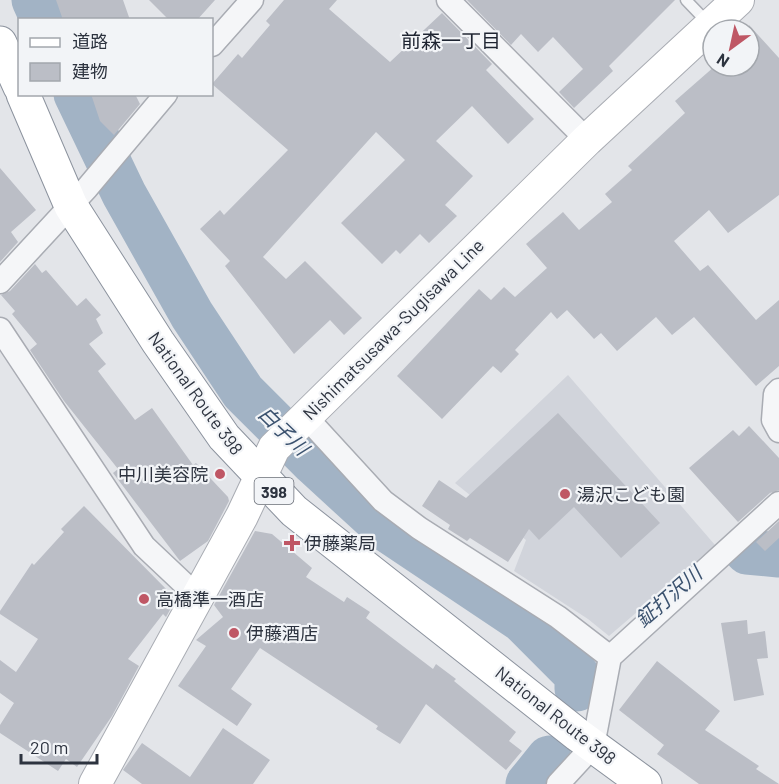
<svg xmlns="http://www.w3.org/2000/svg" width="779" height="784" font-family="Barlow,'Noto Sans JP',sans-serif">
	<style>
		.built { fill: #d1d4db }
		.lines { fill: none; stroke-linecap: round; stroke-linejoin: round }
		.river { stroke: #a2b3c5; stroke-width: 45 }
		.building { fill: #bbbec6 }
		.service-casing { stroke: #a9acb3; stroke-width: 13 }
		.minor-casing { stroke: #a9acb3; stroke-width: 25 }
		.secondary-casing { stroke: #a9acb3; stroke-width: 34 }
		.trunk-casing { stroke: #8c939e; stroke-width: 35 }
		.service { stroke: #f5f6f8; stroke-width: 10 }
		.minor { stroke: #f5f6f8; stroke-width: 22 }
		.secondary { stroke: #fff; stroke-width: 32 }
		.trunk { stroke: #fff; stroke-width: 33 }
		.poi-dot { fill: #bf5765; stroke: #f2f4f7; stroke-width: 2 }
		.labels { text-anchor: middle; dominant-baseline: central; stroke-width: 4.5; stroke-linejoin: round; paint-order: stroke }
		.shield { fill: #f2f4f7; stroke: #686d76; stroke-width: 1.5 }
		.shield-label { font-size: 16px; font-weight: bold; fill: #2d333f }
		.street-label { font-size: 18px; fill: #2d333f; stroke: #f2f4f7 }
		.poi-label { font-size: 18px; fill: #2d333f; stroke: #f2f4f7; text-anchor: start }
		.neighbourhood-label { font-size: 20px; fill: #1e2431; stroke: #f2f4f7 }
		.water-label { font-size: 20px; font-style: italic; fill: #3b526f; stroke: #f2f4f7 }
	</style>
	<rect width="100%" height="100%" fill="#e3e5e9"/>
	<path class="built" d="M568 375 715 545 609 636 588 619 514 571 526 540 455 483Z"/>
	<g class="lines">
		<path class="river" d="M34 0 43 20
			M76 94 124 194 192 315 243 392 314 463 386 529 522 620 577 675V689
			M747 552 779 555
			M528 784 549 758"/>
	</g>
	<path class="building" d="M56 0H123L130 20H63Z
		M149 0H215L197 20H169Z
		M284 0H337L329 9 390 62 442 13 492 64 486 70 534 119 508 144 472 106 436 141 473 176 445 205 457 216 429 243 420 234 400 254 396 250 382 264 341 223 405 160 376 132 263 257 286 279 305 261 362 318 344 335 330 320 294 354 225 266 230 261 200 229 220 210 224 215 288 150 212 84 238 54 242 58 270 25 266 21Z
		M467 0H675L609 66 613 71 574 108 559 92 583 69 553 37 538 52 521 34 511 45Z
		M749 25 779 58V195L728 233 709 210 674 241 700 271 708 265 756 320 779 300V366L756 386 694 317 672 335 656 317 617 351 601 333 594 339 567 310 557 319 551 312 515 350 519 354 501 373 493 366 442 419 397 376 479 289 491 300 504 287 515 297 547 268 526 244 563 212 579 230 612 202 605 194 632 170 628 166 685 113 675 101 715 66H749Z
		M91 94H135L140 104 114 135 100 121Z
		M0 168 36 210 11 232 18 242 0 262Z
		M35 264 42 273 46 270 77 306 86 298 101 315 96 319 103 333 89 344 106 364 98 371 135 420 152 408 193 465 196 463 228 497 229 501 208 541 180 561 113 473 118 469 64 401 30 350 37 344 12 314 15 311 1 295 10 291Z
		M558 413 660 523 621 558 574 507 539 540 529 529 508 562 470 538 467 541 448 529 450 525 422 506 439 480 466 498Z
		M749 426 779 458V490L770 493 738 522 689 468 733 430 739 436Z
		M84 506 176 599 166 617 163 614 128 659 139 666 112 716 77 767 66 759 58 771 0 733V725L14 703 0 693V660L16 672 38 639 0 614V611L32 563 34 565 64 532 61 529Z
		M779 521V538L765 551 756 542Z
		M255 531 272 534 312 568 306 577 344 602 347 597 370 612 366 618 433 669 436 664 456 679 454 681 516 732 509 741 522 751 506 770 426 704 400 744 376 729 378 726 260 648 231 689 252 704 237 726 178 686 206 646 196 640 223 617 214 605Z
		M747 620 748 634 765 631 768 658 757 659 764 695 734 701 721 623Z
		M657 661 720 711 705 730 759 766 756 769 779 784H699L657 754 664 745 619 710Z
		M223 728 270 760 253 784H142L123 770 142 743 190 777Z"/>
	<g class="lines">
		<g class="service-casing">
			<path id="service" d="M686 0 708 23"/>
		</g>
		<g class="minor-casing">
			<path id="minor" d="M448 0 587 140
				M212 45 252 0
				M0 282 87 188 166 94
				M0 329 144 546 197 596
				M779 390 775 394 773 420 779 431
				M305 416 383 501 419 528 558 617 610 657
				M558 784 593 746 610 657 779 503"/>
		</g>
		<g class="secondary-casing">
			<path id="secondary" d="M95 784 242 516 274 448 587 140 738 0"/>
		</g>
		<g class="trunk-casing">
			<path id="trunk" d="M0 43 20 87
				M23 94 71 206 158 342 224 437 294 511 578 735 645 784"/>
		</g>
		<use href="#service" class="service"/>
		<use href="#minor" class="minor"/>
		<use href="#secondary" class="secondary"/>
		<use href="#trunk" class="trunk"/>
	</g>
	<g class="poi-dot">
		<circle cx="220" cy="474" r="6"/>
		<circle cx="565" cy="494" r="6"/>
		<path d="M289 534h6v6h6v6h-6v6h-6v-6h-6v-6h6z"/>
		<circle cx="144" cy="599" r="6"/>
		<circle cx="234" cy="633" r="6"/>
	</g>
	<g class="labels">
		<rect class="shield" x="254.5" y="478" width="39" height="26" rx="4.5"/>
		<g class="shield-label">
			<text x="274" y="491">398</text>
		</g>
		<g class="street-label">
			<text transform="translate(393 329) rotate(-45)">Nishimatsusawa-Sugisawa Line</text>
			<text transform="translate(196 393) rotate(54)">National Route 398</text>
			<text transform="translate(556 715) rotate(38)">National Route 398</text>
		</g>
		<g class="poi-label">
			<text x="208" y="474" text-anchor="end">中川美容院</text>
			<text x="577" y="494">湯沢こども園</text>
			<text x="304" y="543">伊藤薬局</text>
			<text x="156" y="599">高橋準一酒店</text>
			<text x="246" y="633">伊藤酒店</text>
		</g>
		<g class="neighbourhood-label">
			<text x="451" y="40">前森一丁目</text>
		</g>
		<g class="water-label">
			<text transform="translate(284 430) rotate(44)">白子川</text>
			<text transform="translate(668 596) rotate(-41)">鉦打沢川</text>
		</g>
	</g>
	<rect x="18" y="18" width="195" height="78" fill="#f2f4f7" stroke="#a3a7ad" stroke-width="1.5"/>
	<rect x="30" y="38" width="30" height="9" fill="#ffffff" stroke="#a3a7ad" stroke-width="1.5"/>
	<text x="72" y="48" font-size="18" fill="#2d333f">道路</text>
	<rect x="30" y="63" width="30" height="18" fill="#bbbec6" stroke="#a3a7ad" stroke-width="1.5"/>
	<text x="72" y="78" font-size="18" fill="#2d333f">建物</text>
	<g transform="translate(731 48) rotate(213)"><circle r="28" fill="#f2f4f7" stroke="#a3a7ad" stroke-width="1.5"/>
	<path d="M0-4.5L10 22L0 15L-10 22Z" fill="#bf5765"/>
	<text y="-9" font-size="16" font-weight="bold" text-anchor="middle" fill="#2d333f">N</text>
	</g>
	<path d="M21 754v9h76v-9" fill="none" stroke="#2d333f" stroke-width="3"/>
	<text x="30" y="754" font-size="18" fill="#2d333f" stroke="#f2f4f7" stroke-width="4.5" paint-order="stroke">20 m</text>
</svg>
